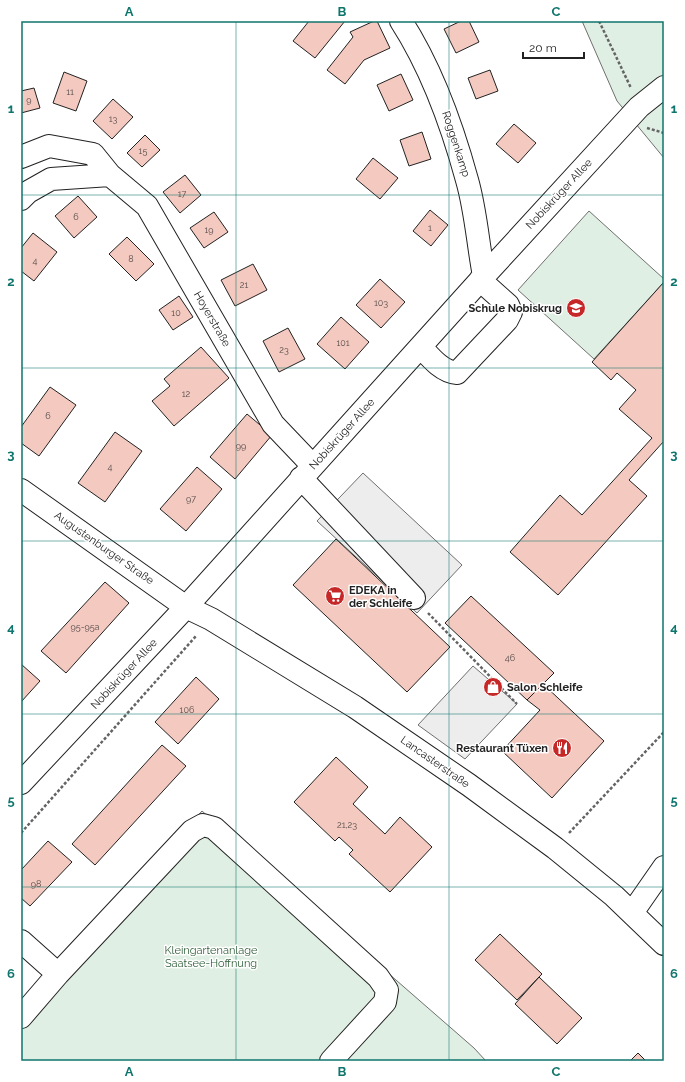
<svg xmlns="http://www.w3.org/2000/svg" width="685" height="1082" font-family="Raleway,sans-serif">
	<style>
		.green { fill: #e0efe3; stroke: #6f6f6f }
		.parking { fill: #ededed; stroke: #6f6f6f }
		.building { fill: #f3c9c0; stroke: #222 }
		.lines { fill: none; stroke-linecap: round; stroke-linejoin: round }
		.minor-casing { stroke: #222; stroke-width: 24 }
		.path { stroke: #646464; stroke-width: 2.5; stroke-dasharray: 3 2; stroke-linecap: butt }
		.minor { stroke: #fff; stroke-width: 22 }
		.grid { fill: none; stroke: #0f766e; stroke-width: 1; stroke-opacity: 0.55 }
		.labels { text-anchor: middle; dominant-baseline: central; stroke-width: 3; stroke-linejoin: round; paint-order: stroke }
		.number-label { font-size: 9px; fill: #564c4a }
		.street-label { font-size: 11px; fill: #222; stroke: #fff }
		.poi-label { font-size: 11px; font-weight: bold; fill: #222; stroke: #fff; text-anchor: end }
		.park-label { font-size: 11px; fill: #2f5e38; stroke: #fff }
		.neatline { fill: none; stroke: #0f766e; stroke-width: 1.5 }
		.grid-label { font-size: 13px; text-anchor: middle; font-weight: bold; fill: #0f766e }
	</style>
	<rect width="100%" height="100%" fill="#fff"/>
	<path class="green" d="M582 21H664V158L617 101Z
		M589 211 664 279V282L594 359 518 290Z
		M202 811 474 1048 486 1061H21V1009Z"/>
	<path class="parking" d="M363 473 462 565 417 613 317 521Z
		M473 666 517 704 465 759 418 725Z"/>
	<path class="building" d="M309 21H345L315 58 293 41Z
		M374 21H377L390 48 364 60 345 84 327 70 353 37 350 32Z
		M461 21H469L479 42 456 53 444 29Z
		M490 70 498 91 476 99 468 78Z
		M64 72 87 81 76 111 53 103Z
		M401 74 413 100 389 111 377 85Z
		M34 88 40 108 21 113V91Z
		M113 99 133 117 112 139 93 121Z
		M514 124 536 143 518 163 496 144Z
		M422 132 431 159 409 166 400 140Z
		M145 135 160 150 142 167 127 153Z
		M373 158 398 178 380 199 356 179Z
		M185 175 201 195 180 213 163 192Z
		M78 196 97 217 74 238 55 216Z
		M430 210 448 225 431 246 413 231Z
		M214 212 228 232 204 248 190 228Z
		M33 233 57 252 34 281 21 271V248Z
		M127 237 154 264 136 281 109 254Z
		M253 264 267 290 235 306 221 280Z
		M380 279 405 302 381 328 356 305Z
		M664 282V441L629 480 647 496 558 595 510 552 560 495 582 515 652 438 619 409 636 390 617 373 611 380 592 362Z
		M179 296 193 317 173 330 159 310Z
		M341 317 369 342 345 369 317 344Z
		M288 328 305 359 279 372 263 341Z
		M201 347 229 378 174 426 152 401 170 386 164 379Z
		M50 387 76 405 39 456 21 443V427Z
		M247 414 272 435 235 479 210 457Z
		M115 432 142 451 105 502 78 483Z
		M197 467 222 489 186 531 160 509Z
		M336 539 450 647 407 692 293 585Z
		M105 582 129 603 66 673 41 651Z
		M471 596 554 673 527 700 445 623Z
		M21 664 40 681 21 702Z
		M196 677 219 699 178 744 155 722Z
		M543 684 604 741 552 798 502 751 540 710 527 700Z
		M162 745 186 766 95 865 72 844Z
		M336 757 368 787 353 804 385 834 400 817 432 847 390 892 349 854 353 850 339 837 335 841 294 802Z
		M48 841 72 862 30 906 21 898V870Z
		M500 934 542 974 517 1000 475 960Z
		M539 977 582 1018 557 1044 515 1004Z
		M638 1053 646 1061H630Z"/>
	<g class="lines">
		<g class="minor-casing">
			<path id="minor" d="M401 21C432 69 452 125 467 180 476 211 478 245 484 276
				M21 157 49 146 93 154 110 175 147 206 273 424 313 466
				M21 199 28 192 51 179 110 175
				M421 347C430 357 442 372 457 373L507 320 511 312 508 305 480 280
				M301 478 414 598
				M21 490 186 607 211 619 355 707 469 785 555 848 614 896 664 944
				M21 783 186 607 484 276 639 107 664 87
				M632 913 664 867
				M21 941 58 974
				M21 1017 58 974 192 831 203 825 214 828 378 977 387 990 385 1002 331 1061"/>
		</g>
		<path class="path" d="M599 21 631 88
			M647 128 664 133
			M428 613 517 704
			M21 833 196 636
			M569 833 664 732"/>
		<use href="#minor" class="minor"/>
	</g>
	<path class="grid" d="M236 21V1061M449 21V1061M21 195H664M21 368H664M21 541H664M21 714H664M21 887H664"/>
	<defs>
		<g id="school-disc" transform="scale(1)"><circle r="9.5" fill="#c62828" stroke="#fff"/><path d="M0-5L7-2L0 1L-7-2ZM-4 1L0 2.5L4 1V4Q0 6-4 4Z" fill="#fff"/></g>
		<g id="supermarket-disc" transform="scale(1)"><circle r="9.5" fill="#c62828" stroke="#fff"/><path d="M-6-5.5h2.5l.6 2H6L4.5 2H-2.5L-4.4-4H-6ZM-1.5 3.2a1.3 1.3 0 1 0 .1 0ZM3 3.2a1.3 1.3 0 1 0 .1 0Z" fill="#fff"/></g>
		<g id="shop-disc" transform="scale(1)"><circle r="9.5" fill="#c62828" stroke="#fff"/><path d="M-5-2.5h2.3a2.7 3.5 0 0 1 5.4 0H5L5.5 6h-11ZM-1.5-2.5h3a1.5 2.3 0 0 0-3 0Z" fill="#fff"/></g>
		<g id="restaurant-disc" transform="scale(1)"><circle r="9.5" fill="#c62828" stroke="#fff"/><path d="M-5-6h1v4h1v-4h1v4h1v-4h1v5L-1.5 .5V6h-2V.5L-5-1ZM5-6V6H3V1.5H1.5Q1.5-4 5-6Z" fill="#fff"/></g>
	</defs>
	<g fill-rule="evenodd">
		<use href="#school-disc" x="576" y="308"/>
		<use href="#supermarket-disc" x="335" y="596"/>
		<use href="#shop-disc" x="493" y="687"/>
		<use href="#restaurant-disc" x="562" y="748"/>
	</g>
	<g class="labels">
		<g class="number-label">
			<text x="70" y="92">11</text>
			<text x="29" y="100">9</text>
			<text x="113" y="119">13</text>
			<text x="143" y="151">15</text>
			<text x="182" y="194">17</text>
			<text x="76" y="217">6</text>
			<text x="430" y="228">1</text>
			<text x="209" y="230">19</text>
			<text x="131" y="259">8</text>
			<text x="35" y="261">4</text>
			<text x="244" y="285">21</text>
			<text x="381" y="303">103</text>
			<text x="176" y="313">10</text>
			<text x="343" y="343">101</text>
			<text x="284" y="350">23</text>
			<text x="186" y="394">12</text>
			<text x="48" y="416">6</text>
			<text x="241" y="446">99</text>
			<text x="110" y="467">4</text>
			<text x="191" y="499">97</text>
			<text x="85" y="627">95-95a</text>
			<text x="510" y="658">46</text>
			<text x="187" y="710">106</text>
			<text x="347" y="825">21,23</text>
			<text x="36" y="884">98</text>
		</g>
		<g class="street-label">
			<text transform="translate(456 144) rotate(72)">Roggenkamp</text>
			<text transform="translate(559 194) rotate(-47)">Nobiskrüger Allee</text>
			<text transform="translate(212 319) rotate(60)">Hoyerstraße</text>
			<text transform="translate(342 434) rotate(-48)">Nobiskrüger Allee</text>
			<text transform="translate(104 548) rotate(35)">Augustenburger Straße</text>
			<text transform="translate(124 674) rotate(-47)">Nobiskrüger Allee</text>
			<text transform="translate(435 762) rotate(35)">Lancasterstraße</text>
		</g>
		<g class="poi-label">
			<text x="562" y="308">Schule Nobiskrug</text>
			<text x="349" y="590" text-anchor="start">EDEKA in<tspan x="349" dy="13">der Schleife</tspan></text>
			<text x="507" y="687" text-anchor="start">Salon Schleife</text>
			<text x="548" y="748">Restaurant Tüxen</text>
		</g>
		<g class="park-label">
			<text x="211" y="950">Kleingartenanlage<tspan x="211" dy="13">Saatsee-Hoffnung</tspan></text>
		</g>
	</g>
	<rect width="685" height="1082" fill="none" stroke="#ffffff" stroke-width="44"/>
	<path d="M523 52v6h61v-6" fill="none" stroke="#222222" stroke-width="2"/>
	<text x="529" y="52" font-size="12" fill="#222222" stroke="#ffffff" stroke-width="3" paint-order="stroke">20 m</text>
	<rect x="22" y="22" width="641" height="1038" class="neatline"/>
	<g class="grid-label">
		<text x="129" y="16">A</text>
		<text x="342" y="16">B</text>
		<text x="556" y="16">C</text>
		<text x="11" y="113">1</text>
		<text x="674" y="113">1</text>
		<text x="11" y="286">2</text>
		<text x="674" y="286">2</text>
		<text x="11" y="459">3</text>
		<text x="674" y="459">3</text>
		<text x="11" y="632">4</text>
		<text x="674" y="632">4</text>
		<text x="11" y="805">5</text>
		<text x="674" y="805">5</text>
		<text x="11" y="978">6</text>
		<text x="674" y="978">6</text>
		<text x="129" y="1076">A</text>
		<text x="342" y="1076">B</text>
		<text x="556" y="1076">C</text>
	</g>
</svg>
